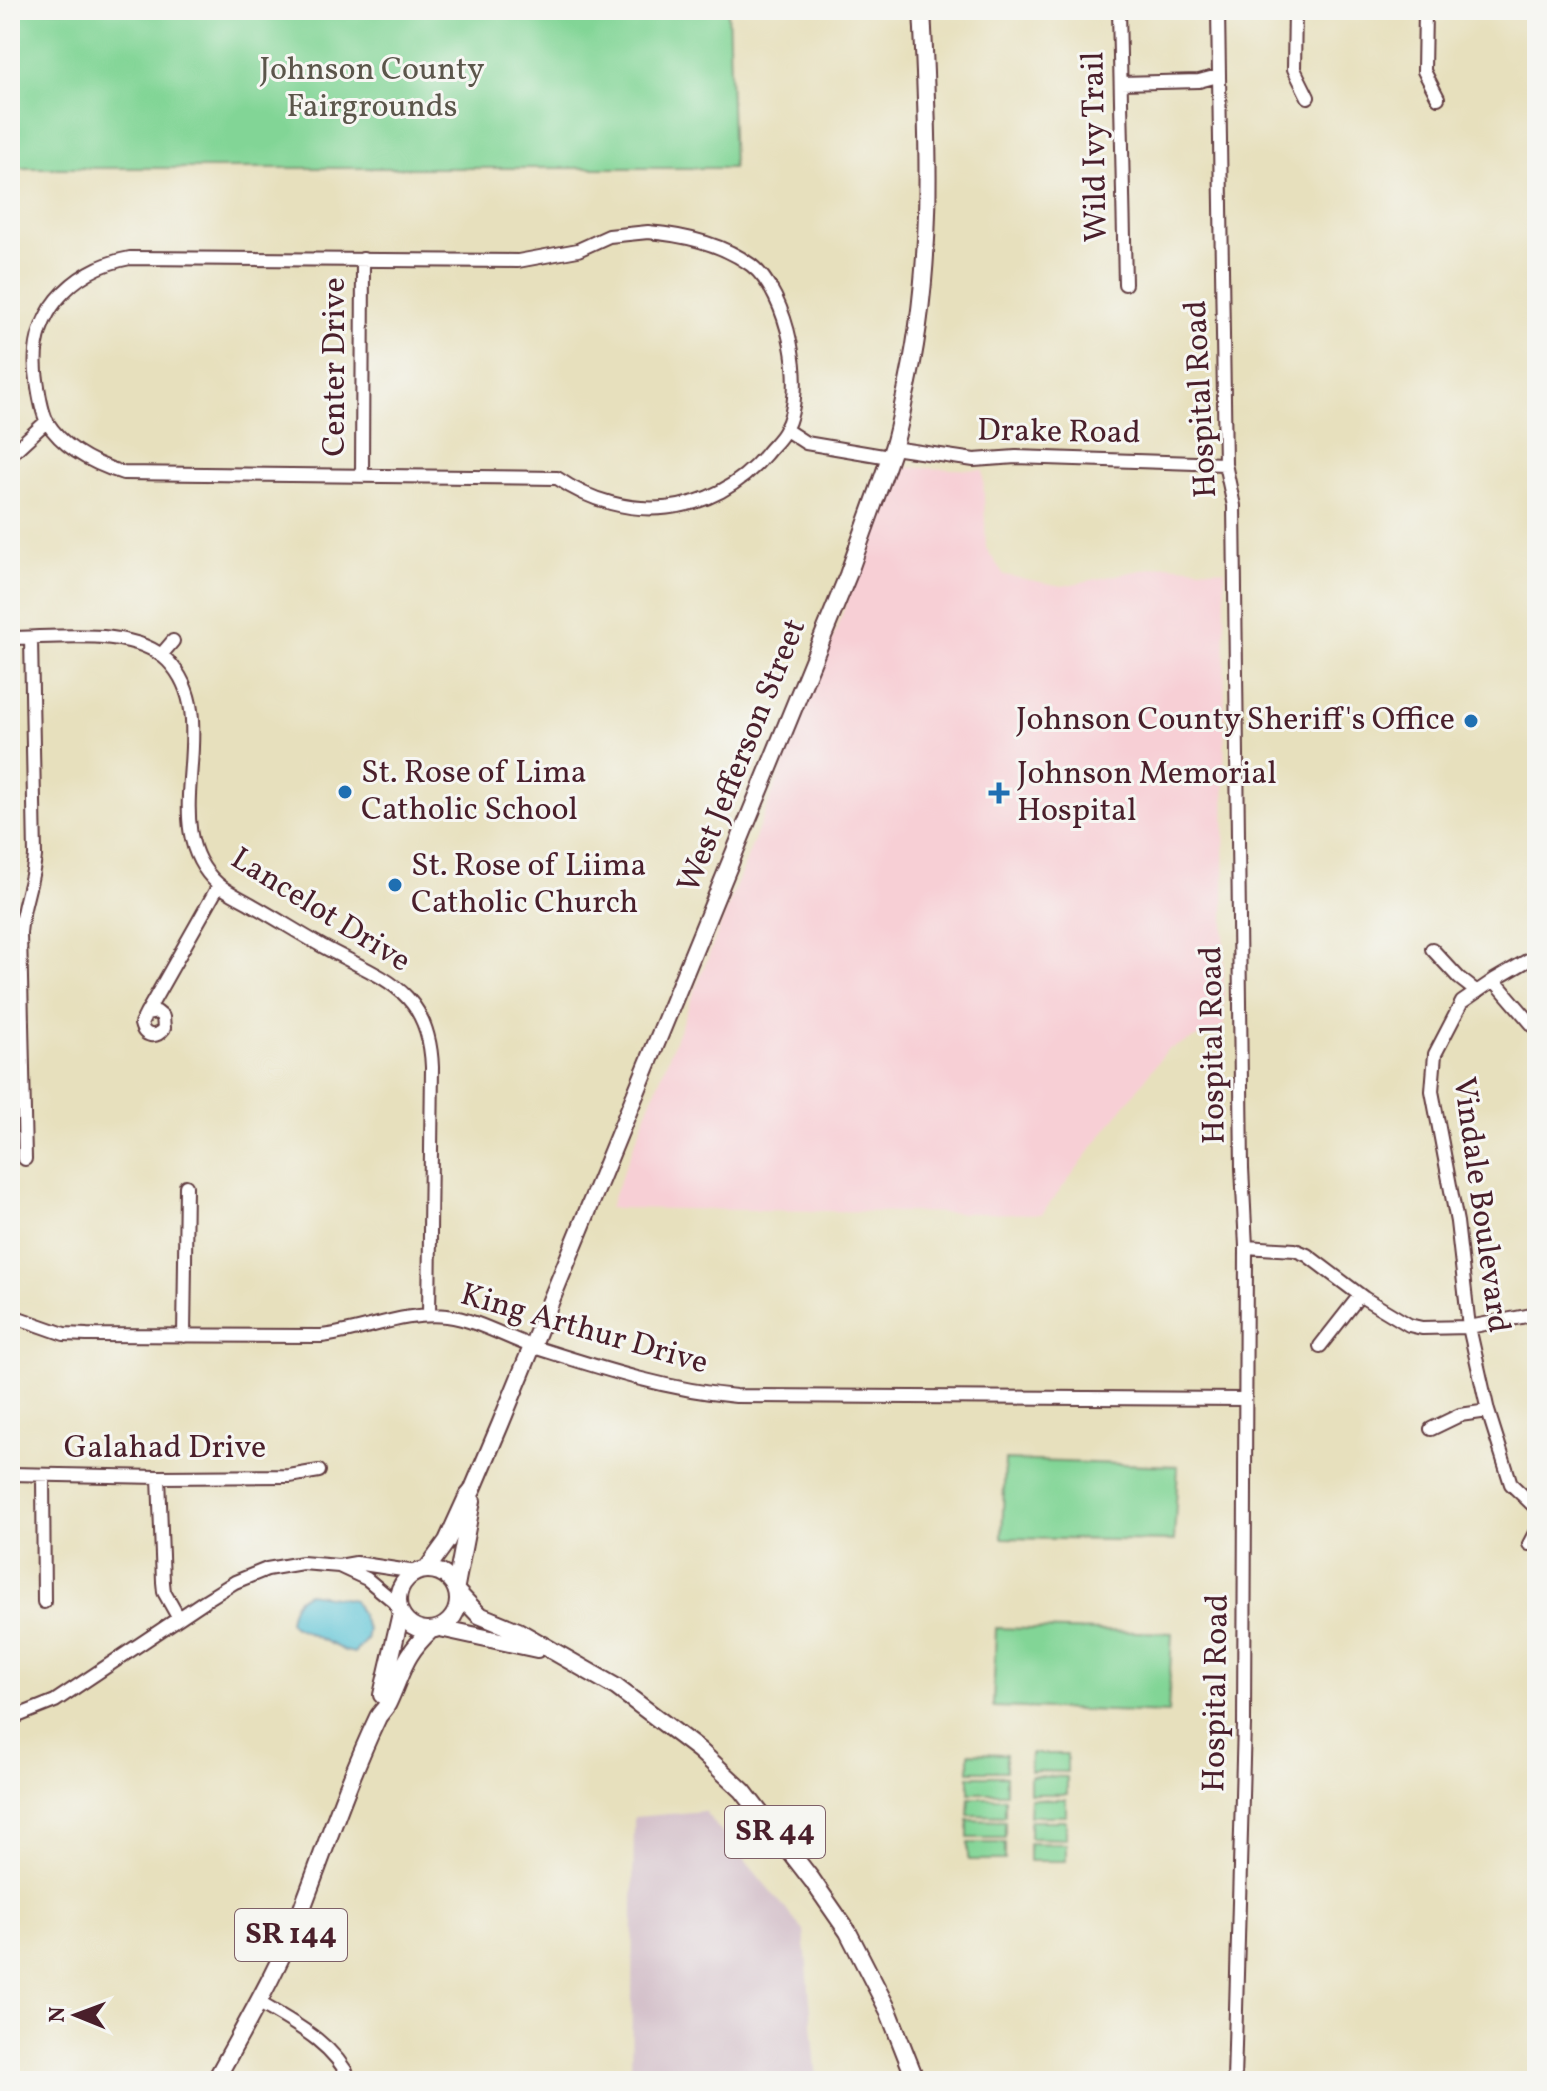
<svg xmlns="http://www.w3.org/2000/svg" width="1547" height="2091" font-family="Vollkorn,serif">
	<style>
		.built { fill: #f7cfd5 }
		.industrial { fill: #d2bdc8 }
		.green { fill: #82d596; stroke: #667a60; stroke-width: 2 }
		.water { fill: #59c2d5; stroke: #527080; stroke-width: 2 }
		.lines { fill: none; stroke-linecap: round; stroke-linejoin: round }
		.minor-casing { stroke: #623c41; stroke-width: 16 }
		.major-casing { stroke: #623c41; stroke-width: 20 }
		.minor { stroke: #fff; stroke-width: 12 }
		.major { stroke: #fff; stroke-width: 16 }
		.poi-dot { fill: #1f6fb2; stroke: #f6f6f2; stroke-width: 3 }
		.labels { text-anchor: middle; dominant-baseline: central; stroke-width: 6; stroke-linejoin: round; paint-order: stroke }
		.shield { fill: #f6f6f2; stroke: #7e6067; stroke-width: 2 }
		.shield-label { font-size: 30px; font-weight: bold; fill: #4a1f2b }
		.park-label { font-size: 32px; fill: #5b564b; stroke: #f6f6f2 }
		.street-label { font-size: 32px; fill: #4a1f2b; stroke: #f6f6f2 }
		.poi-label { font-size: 32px; fill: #4a1f2b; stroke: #f6f6f2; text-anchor: start }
	</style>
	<rect width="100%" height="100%" fill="#f6f6f2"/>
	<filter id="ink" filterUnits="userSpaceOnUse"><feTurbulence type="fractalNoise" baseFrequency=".0125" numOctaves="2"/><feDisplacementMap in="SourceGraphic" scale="16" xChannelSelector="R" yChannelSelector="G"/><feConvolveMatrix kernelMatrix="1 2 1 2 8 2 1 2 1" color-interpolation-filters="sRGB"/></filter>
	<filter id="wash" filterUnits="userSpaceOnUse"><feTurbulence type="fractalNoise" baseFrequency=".006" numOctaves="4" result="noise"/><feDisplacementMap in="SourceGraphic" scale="32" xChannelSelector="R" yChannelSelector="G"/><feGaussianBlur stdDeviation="1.8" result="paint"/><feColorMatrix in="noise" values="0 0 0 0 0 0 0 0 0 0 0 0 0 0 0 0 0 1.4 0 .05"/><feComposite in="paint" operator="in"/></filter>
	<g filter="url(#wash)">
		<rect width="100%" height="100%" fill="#e7e0bd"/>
		<path class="built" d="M898 467 983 470 986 548 1004 575 1062 586 1166 565 1225 570 1224 1026 1167 1050 1042 1214 609 1208 808 703Z"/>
		<path class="industrial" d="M704 1811 804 1931 817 2081H631L634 1817Z"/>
		<path class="green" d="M10 10H728L733 168H10Z
			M1005 1460 1178 1466 1174 1541 1002 1538Z
			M996 1628 1172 1633 1168 1713 993 1707Z
			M969 1753 1006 1754V1771H969Z
			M1031 1754H1067V1772L1030 1771Z
			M969 1776H1006V1793H969Z
			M1030 1776 1067 1777V1794H1030Z
			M969 1798H1005V1816L968 1815Z
			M1030 1799H1066V1816H1029Z
			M968 1820 1005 1821V1838H968Z
			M1030 1821H1066V1839L1030 1838Z
			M968 1843H1005V1860H968Z
			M1029 1843 1066 1844V1861H1029Z"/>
		<path class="water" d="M308 1593 354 1600 368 1630 366 1640 354 1653 345 1651 293 1626 289 1621C291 1607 295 1598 308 1593Z"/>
	</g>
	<g filter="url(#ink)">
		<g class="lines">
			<g class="minor-casing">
				<path id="minor" d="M1119 10 1125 284
					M1218 10 1225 464 1234 506 1242 1168 1246 1247 1244 1724 1234 2081
					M1295 10 1294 69 1308 97
					M1425 10 1424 71 1438 98
					M1121 83 1199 81 1218 76
					M648 232C684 235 721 243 751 265 788 293 808 390 785 430 781 439 772 446 766 454 713 518 625 525 557 478L123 473C95 464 63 448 47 422 41 410 39 394 37 380 27 317 70 269 130 258L518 261 578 250 609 236Z
					M786 430 806 443 889 457
					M893 448 974 460 1016 457 1225 464
					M10 455 47 421
					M362 475 363 259
					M10 638C56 638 134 626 168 661 227 722 152 825 218 884 228 893 243 899 254 906 277 919 299 933 322 946 382 979 429 988 432 1067L429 1315
					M161 655 173 641
					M1432 949 1459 978 1477 992
					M1537 955 1494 980 1462 1002 1435 1054 1432 1091 1457 1222 1469 1327 1488 1411 1511 1484 1537 1509
					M1494 980 1537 1030
					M146 1014 141 1024C144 1037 156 1039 164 1028L163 1017 157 1012 146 1014 219 885
					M25 1159 20 933C22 906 33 882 35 856L31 638
					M1246 1247 1295 1250 1307 1255 1364 1298 1409 1325 1422 1328 1469 1327 1537 1314
					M10 1315 64 1334 87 1335 321 1336C363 1332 403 1311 447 1316 477 1320 505 1337 534 1347 600 1368 667 1390 736 1396L1245 1399
					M184 1336 186 1186
					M1320 1346 1360 1295
					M1431 1429 1460 1415 1488 1411
					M10 1474 159 1477 289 1476 319 1471
					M43 1475 44 1602
					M159 1477 163 1582 164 1592 178 1617
					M1529 1544 1537 1529
					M339 1566 367 1579 398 1605
					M10 1719 55 1701 206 1600 235 1582 267 1569 302 1563 339 1566 356 1563 416 1572
					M258 2002C293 2023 333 2042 351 2081"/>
			</g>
			<g class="major-casing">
				<path id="major" d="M398 1600a30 30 0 1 1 60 0a30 30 0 1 1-60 0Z
					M426 1570 447 1541 467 1497 472 1491 500 1425 848 575C863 532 879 490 893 448 898 433 901 416 904 400 935 271 929 141 922 10
					M456 1586 472 1501
					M458 1593 479 1615 518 1631 616 1687 699 1750 743 1791 812 1880 848 1932 888 2010 916 2081
					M440 1628 537 1649
					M382 1695 401 1613
					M215 2081C246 2024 280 1967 303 1906 327 1843 349 1778 378 1717 381 1712 386 1708 388 1703 403 1671 403 1656 431 1630"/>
			</g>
			<use href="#minor" class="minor"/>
			<use href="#major" class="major"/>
		</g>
	</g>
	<g class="poi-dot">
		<circle cx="1471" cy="721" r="8"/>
		<circle cx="345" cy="792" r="8"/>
		<path d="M995 781h8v8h8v8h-8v8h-8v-8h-8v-8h8z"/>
		<circle cx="395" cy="885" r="8"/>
	</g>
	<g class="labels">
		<g class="shield">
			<rect x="725" y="1806" width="100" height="52" rx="6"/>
			<rect x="235" y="1909" width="112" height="52" rx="6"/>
		</g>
		<g class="shield-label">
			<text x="775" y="1832">SR 44</text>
			<text x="291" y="1935">SR 144</text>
		</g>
		<g class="park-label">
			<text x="372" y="71">Johnson County<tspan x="372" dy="37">Fairgrounds</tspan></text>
		</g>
		<g class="street-label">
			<text transform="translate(1096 147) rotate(-91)">Wild Ivy Trail</text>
			<text transform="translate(336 367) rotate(-90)">Center Drive</text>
			<text transform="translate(1202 399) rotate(-93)">Hospital Road</text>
			<text transform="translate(1059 433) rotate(1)">Drake Road</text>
			<text transform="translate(743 756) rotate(-68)">West Jefferson Street</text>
			<text transform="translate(320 911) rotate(32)">Lancelot Drive</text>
			<text transform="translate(1214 1045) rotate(-91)">Hospital Road</text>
			<text transform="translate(1480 1205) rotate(82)">Vindale Boulevard</text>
			<text transform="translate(584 1330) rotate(16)">King Arthur Drive</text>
			<text x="165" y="1449">Galahad Drive</text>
			<text transform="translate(1217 1693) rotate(-89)">Hospital Road</text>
		</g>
		<g class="poi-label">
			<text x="1455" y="721" text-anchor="end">Johnson County Sheriff's Office</text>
			<text x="361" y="774">St. Rose of Lima<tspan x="361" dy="37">Catholic School</tspan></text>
			<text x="1017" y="775">Johnson Memorial<tspan x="1017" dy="37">Hospital</tspan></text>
			<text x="411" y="867">St. Rose of Liima<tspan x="411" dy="37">Catholic Church</tspan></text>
		</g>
	</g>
	<rect width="1547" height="2091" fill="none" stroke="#f6f6f2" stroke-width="40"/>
	<g transform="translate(76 2015) rotate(271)" stroke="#f6f6f2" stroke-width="6" paint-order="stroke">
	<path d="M0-6L14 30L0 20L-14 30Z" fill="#4a1f2b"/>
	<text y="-12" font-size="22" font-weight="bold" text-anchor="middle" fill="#4a1f2b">N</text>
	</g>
</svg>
